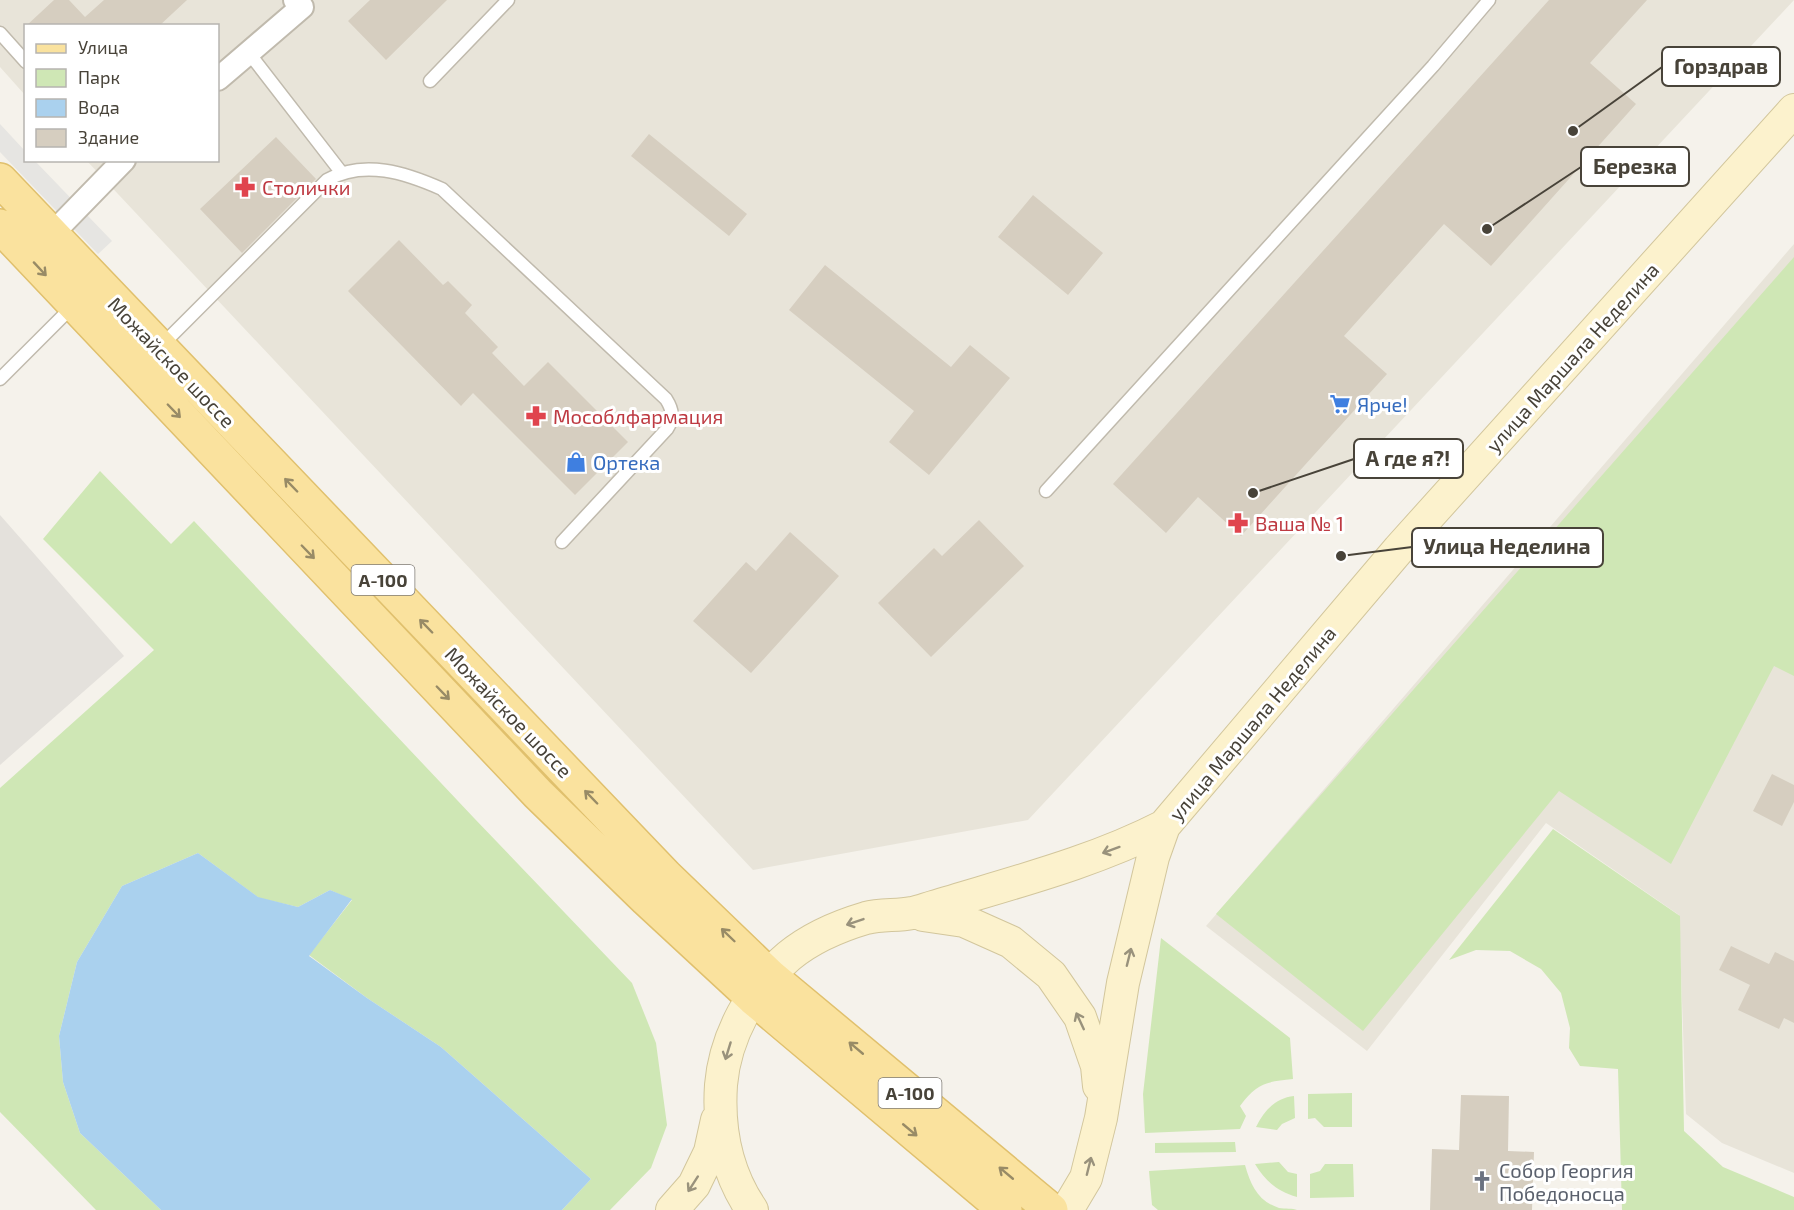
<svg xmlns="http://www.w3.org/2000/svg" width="1794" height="1210" font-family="'Exo 2',sans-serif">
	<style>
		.residential { fill: #e8e4d9 }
		.industrial { fill: #e4e1dc }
		.green { fill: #cfe7b5 }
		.parking { fill: #e6e5e2 }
		.water { fill: #aad1ee }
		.building { fill: #d6cec0 }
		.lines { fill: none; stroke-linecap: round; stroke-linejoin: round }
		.lane-casing { stroke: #c0baad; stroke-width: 15 }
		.street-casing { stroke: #c0baad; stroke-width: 26 }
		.secondary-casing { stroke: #d2c69c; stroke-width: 34 }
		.primary-casing { stroke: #e0c06d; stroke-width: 36 }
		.lane { stroke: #fff; stroke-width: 12 }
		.street { stroke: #fff; stroke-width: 22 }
		.secondary { stroke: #fcf2cd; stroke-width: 32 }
		.primary { stroke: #fae29e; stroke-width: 33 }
		.oneway { stroke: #988b66 }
		.oneway2 { stroke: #99927c }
		.labels { text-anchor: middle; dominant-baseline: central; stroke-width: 6; stroke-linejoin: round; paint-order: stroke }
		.shield { fill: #fff; stroke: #7f7b74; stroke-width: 1.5 }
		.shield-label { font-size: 18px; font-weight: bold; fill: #484339 }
		.health-label { font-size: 20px; fill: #be3a42; stroke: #fff; text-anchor: start }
		.street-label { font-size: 20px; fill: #484339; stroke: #fff }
		.shop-label { font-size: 20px; fill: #366cbe; stroke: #fff; text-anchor: start }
		.worship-label { font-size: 20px; fill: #5b616d; stroke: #fff; text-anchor: start }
		.leader { fill: none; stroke: #484339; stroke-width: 2 }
		.callout-dot { fill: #484339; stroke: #fff; stroke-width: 2 }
		.callout { fill: #fff; stroke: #484339; stroke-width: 2 }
		.callout-label { font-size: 21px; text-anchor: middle; font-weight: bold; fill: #484339 }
	</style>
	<rect width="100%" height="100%" fill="#f5f2eb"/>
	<path class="residential" d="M0 0H1794L1028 820 753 870 87 161 218 160V26H26L25 95 0 67Z
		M1794 244V1173L1722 1143 1686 1114 1679 915 1546 823 1367 1051 1206 926Z"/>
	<path class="industrial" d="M0 515 124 656 0 765Z"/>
	<path class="green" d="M1794 257V676L1774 666 1671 864 1559 791 1363 1031 1216 914Z
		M100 471 171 544 194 521 474 818 632 983 656 1043 667 1125 651 1168 610 1210H562L591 1179 441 1047 367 998 309 955 352 900 330 890 298 907 259 898 198 853 122 886 77 962 59 1036 63 1082 80 1133 161 1210H96L0 1112V788L154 650 43 539Z
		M1553 829 1680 916 1684 1131 1723 1167 1794 1197V1210H1622L1618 1069 1580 1066 1569 1048 1570 1028 1561 993 1541 969 1510 951 1476 950 1449 960Z
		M1161 938 1290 1038 1293 1079C1265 1082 1257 1083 1240 1106L1246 1116 1240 1129 1145 1133 1143 1094Z
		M1352 1093V1127H1324L1315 1118 1308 1119V1094Z
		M1294 1096 1295 1118 1282 1124 1277 1130 1256 1127C1264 1111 1275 1098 1294 1096Z
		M1235 1142 1236 1152 1155 1153V1143Z
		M1279 1162 1288 1172 1297 1174V1197C1277 1191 1266 1182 1255 1164Z
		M1325 1164H1353L1354 1197 1310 1198V1174L1320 1171Z
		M1245 1165C1251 1186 1258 1201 1279 1208 1285 1209 1293 1208 1297 1210H1158L1152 1205 1149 1171Z"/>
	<path class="parking" d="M0 124 25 151 26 160 35 161 112 241 98 254 0 152Z"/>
	<path class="water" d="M198 853 258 897 298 907 330 890 352 899 309 956 367 998 441 1047 591 1179 562 1210H161L80 1133 63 1082 59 1036 77 962 122 886Z"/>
	<path class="building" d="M54 0H69L85 17 104 0H187L159 26H26Z
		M370 0H447L386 60 348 21Z
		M1549 0H1647L1590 63 1636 104 1491 266 1444 224 1344 336 1387 374 1241 536 1198 497 1166 533 1113 484Z
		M649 134 747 214 729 236 631 156Z
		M276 137 316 179 242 253 200 209Z
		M1033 195 1103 253 1068 295 998 237Z
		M399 240 443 285 448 281 472 305 465 313 498 347 492 353 524 386 548 362 628 442 575 495 473 393 461 406 348 291Z
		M825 265 951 367 970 345 1010 378 929 475 889 442 914 411 789 310Z
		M979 520 1024 566 931 657 878 603 934 548 942 556Z
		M790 532 839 576 751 673 693 621 746 562 756 571Z
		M1772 774 1794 785V802L1782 826 1753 811Z
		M1731 946 1769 964 1775 952 1794 961V1023L1784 1018 1779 1029 1738 1010 1750 985 1719 970Z
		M1461 1095 1509 1096 1508 1151 1534 1152 1532 1210H1430L1432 1149 1459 1150Z"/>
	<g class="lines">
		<g class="lane-casing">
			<path id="lane" d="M0 33 26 62
				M249 53 341 172
				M430 81 508 0
				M160 347 327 180C364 159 406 173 442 189L666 399C673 410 674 418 667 429L562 542
				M0 379 73 306
				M1046 491 1433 66 1489 0"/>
		</g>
		<g class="street-casing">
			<path id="street" d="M218 79 302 7 295 0
				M51 235 124 160"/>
		</g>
		<g class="secondary-casing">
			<path id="secondary" d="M923 915 964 921 1011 942 1051 975 1080 1017 1097 1066 1099 1086
				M672 1210 694 1185 710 1152 717 1120
				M752 1210C726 1172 718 1130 721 1085 725 1037 752 987 789 956 811 938 839 926 866 918 881 914 897 916 912 913 919 912 926 909 933 907 1011 883 1092 863 1164 826
				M1067 1210 1086 1178 1101 1118 1123 983 1153 857 1164 826 1399 549 1794 110"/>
		</g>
		<g class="primary-casing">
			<path id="primary" d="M0 180 666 876 770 976 1051 1210
				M0 226 538 794 646 899 753 998 1005 1210"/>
		</g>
		<use href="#lane" class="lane"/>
		<use href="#street" class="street"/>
		<use href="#secondary" class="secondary"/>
		<use href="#primary" class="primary"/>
	</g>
	<defs><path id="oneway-shaft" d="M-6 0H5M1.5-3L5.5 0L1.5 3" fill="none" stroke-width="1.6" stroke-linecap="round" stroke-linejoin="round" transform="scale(1.5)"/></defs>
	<g class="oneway">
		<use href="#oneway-shaft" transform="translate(40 269) rotate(47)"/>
		<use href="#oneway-shaft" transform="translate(174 411) rotate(46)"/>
		<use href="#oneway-shaft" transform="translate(291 485) rotate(-134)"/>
		<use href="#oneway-shaft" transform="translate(308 552) rotate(46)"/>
		<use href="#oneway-shaft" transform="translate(426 626) rotate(-134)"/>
		<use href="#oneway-shaft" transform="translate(443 693) rotate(46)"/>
		<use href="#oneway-shaft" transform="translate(591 797) rotate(-134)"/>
		<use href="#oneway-shaft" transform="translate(728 935) rotate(-136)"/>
		<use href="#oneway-shaft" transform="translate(856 1048) rotate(-140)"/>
		<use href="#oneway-shaft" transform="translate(910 1130) rotate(40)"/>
		<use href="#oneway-shaft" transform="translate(1006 1173) rotate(-140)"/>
	</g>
	<g class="oneway2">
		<use href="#oneway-shaft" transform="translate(1111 850) rotate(160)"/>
		<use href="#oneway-shaft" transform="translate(855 922) rotate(161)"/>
		<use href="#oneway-shaft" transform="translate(1129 957) rotate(-76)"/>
		<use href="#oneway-shaft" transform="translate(1080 1021) rotate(-115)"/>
		<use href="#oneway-shaft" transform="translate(728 1051) rotate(107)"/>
		<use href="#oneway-shaft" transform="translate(1089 1166) rotate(-76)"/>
		<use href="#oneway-shaft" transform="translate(693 1184) rotate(123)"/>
	</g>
	<defs>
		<g id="pharmacy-bare" transform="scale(1.62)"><path d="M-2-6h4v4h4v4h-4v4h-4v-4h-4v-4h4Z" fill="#e0444e" stroke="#fff" stroke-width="2.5" paint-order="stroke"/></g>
		<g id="supermarket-bare" transform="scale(1.62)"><path d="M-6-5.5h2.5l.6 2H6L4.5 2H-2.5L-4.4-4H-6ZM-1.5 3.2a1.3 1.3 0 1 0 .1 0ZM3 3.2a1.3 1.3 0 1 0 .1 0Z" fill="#3f7fe0" stroke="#fff" stroke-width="2.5" paint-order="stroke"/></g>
		<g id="shop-bare" transform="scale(1.62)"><path d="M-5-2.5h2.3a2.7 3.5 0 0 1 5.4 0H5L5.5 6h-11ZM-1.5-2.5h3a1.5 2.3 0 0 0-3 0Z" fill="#3f7fe0" stroke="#fff" stroke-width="2.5" paint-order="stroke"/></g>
		<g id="church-bare" transform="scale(1.62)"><path d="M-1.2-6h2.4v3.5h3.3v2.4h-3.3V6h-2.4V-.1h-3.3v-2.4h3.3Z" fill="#6b7280" stroke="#fff" stroke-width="2.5" paint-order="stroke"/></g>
	</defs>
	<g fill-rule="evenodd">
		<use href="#pharmacy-bare" x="245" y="187"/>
		<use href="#supermarket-bare" x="1340" y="404"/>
		<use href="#pharmacy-bare" x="536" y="416"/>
		<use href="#shop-bare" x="576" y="462"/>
		<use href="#pharmacy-bare" x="1238" y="523"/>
		<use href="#church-bare" x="1482" y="1181"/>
	</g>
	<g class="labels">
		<g class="shield">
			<rect x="351.5" y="565" width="63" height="30" rx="4.5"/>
			<rect x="878.5" y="1078" width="63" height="30" rx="4.5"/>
		</g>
		<g class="shield-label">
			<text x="383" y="580">А-100</text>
			<text x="910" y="1093">А-100</text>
		</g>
		<g class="health-label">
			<text x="262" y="187">Столички</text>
			<text x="553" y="416">Мособлфармация</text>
			<text x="1255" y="523">Ваша № 1</text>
		</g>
		<g class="street-label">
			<text transform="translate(1572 357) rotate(-48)">улица Маршала Неделина</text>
			<text transform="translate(172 362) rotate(46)">Можайское шоссе</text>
			<text transform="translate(509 712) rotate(46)">Можайское шоссе</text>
			<text transform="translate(1252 723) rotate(-50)">улица Маршала Неделина</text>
		</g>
		<g class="shop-label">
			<text x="1357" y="404">Ярче!</text>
			<text x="593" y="462">Ортека</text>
		</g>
		<g class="worship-label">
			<text x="1499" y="1170">Собор Георгия<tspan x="1499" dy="23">Победоносца</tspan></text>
		</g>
	</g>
	<path class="leader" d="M1573 131L1662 67M1487 229L1581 167M1253 493L1354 459M1341 556L1412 547"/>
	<g class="callout-dot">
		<circle cx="1573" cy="131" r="6"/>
		<circle cx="1487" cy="229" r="6"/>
		<circle cx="1253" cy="493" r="6"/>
		<circle cx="1341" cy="556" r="6"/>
	</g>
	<g class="callout">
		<rect x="1662" y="47" width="118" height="39" rx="6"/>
		<rect x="1581" y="147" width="108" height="39" rx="6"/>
		<rect x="1354" y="439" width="109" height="39" rx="6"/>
		<rect x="1412" y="528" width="191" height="39" rx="6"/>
	</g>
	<g class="callout-label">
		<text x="1721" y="74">Горздрав</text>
		<text x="1635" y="174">Березка</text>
		<text x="1408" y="466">А где я?!</text>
		<text x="1507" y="554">Улица Неделина</text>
	</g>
	<rect x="24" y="24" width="195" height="138" fill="#ffffff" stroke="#b6b4b0" stroke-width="1.5"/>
	<rect x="36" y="44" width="30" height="9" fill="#fae29e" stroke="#b6b4b0" stroke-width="1.5"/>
	<text x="78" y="54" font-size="18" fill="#484339">Улица</text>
	<rect x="36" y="69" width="30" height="18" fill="#cfe7b5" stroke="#b6b4b0" stroke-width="1.5"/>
	<text x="78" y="84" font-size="18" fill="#484339">Парк</text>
	<rect x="36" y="99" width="30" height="18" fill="#aad1ee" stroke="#b6b4b0" stroke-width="1.5"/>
	<text x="78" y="114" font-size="18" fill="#484339">Вода</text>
	<rect x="36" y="129" width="30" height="18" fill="#d6cec0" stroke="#b6b4b0" stroke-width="1.5"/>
	<text x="78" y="144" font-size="18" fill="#484339">Здание</text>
</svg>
